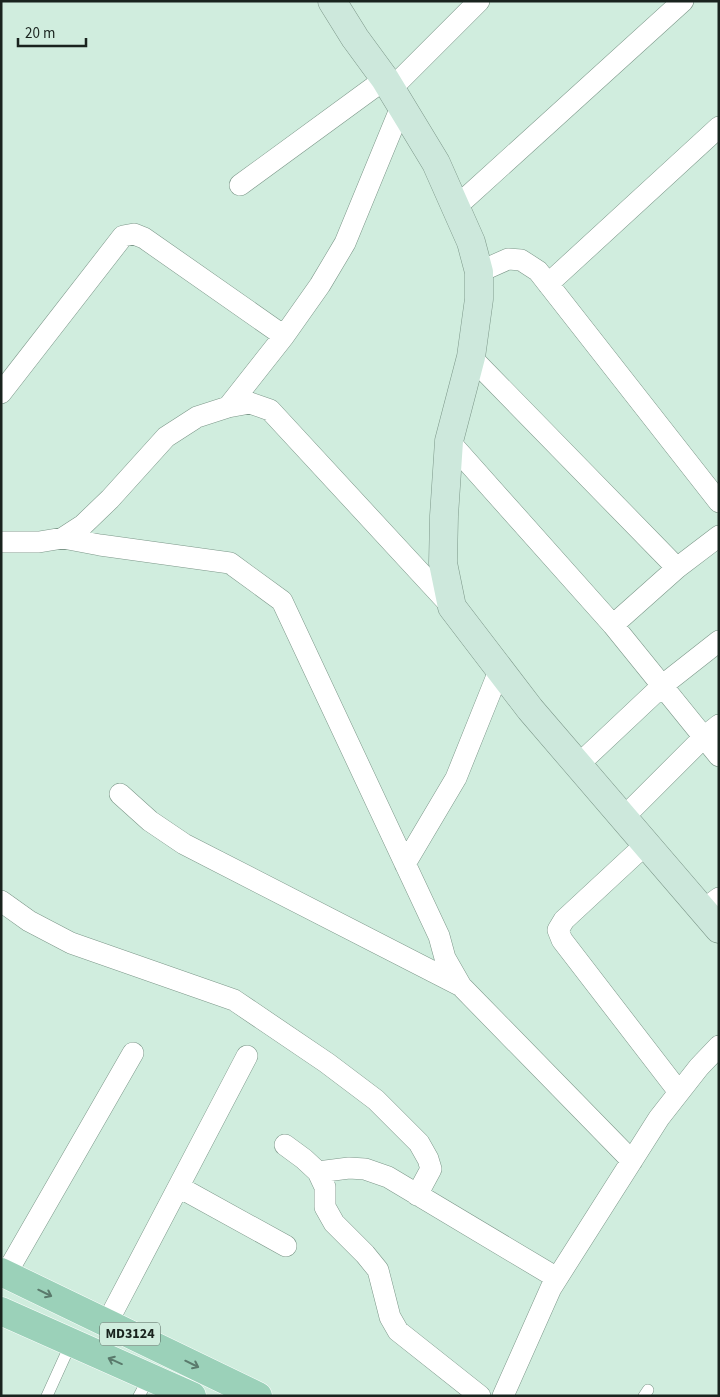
<svg xmlns="http://www.w3.org/2000/svg" width="720" height="1397" font-family="'Source Sans 3',sans-serif">
	<style>
		.lines { fill: none; stroke-linecap: round; stroke-linejoin: round }
		.lane-casing { stroke: #7c9789; stroke-width: 12 }
		.street-casing { stroke: #7c9789; stroke-width: 22 }
		.secondary-casing { stroke: #7c9789; stroke-width: 29 }
		.primary-casing { stroke: #fff; stroke-width: 29 }
		.lane { stroke: #fff; stroke-width: 11 }
		.street { stroke: #fff; stroke-width: 21 }
		.secondary { stroke: #cde8dc; stroke-width: 28 }
		.primary { stroke: #9bd1b9; stroke-width: 28 }
		.oneway { stroke: #5a7a6c }
		.labels { text-anchor: middle; dominant-baseline: central; stroke-width: 4; stroke-linejoin: round; paint-order: stroke }
		.shield { fill: #d0edde; stroke: #506058; stroke-width: 1 }
		.shield-label { font-size: 14px; font-weight: bold; fill: #19231e }
	</style>
	<rect width="100%" height="100%" fill="#d0edde"/>
	<g class="lines">
		<g class="lane-casing">
			<path id="lane" d="M47 1396 71 1343
				M139 1396 150 1376
				M644 1396 648 1390"/>
		</g>
		<g class="street-casing">
			<path id="street" d="M391 89 479 1
				M240 185 385 79
				M456 207 683 1
				M479 272 508 259 521 260 538 271 719 502
				M548 284 719 127
				M471 357 677 568
				M1 393 123 236 134 234 144 238 284 336
				M228 407 284 336 320 285 345 243 401 107
				M449 441 613 625 719 756
				M63 538 100 545 230 563 282 601 439 936 445 958 461 986 632 1161
				M1 542H39L63 538 83 525 110 499 166 437 197 417 228 407 250 403 270 410 452 607
				M613 625 677 568 719 536
				M578 765 663 685 719 641
				M120 794 150 821 184 844 461 986
				M623 818 704 737 719 725
				M646 844 564 920 558 930 562 940 679 1092
				M405 864 456 778 499 671
				M1 901 29 921 71 943 234 1000 327 1063 376 1100 419 1143 428 1159 431 1169 417 1195
				M703 910 719 898
				M285 1145 304 1159 318 1172 325 1187V1207L334 1223 365 1254 378 1270 390 1317 398 1331 480 1396
				M318 1172 349 1168 365 1169 388 1177 557 1278
				M179 1187 286 1246
				M6 1274 133 1053
				M107 1323 247 1056
				M503 1396 551 1288 659 1118 699 1067 719 1046"/>
		</g>
		<g class="secondary-casing">
			<path id="secondary" d="M332 1 355 38 385 79 436 163 471 242 479 272V299L471 357 449 441 444 516 443 563 452 607 530 709 719 929"/>
		</g>
		<g class="primary-casing">
			<path id="primary" d="M1 1272 258 1396
				M1 1311 192 1396"/>
		</g>
		<use href="#lane" class="lane"/>
		<use href="#street" class="street"/>
		<use href="#secondary" class="secondary"/>
		<use href="#primary" class="primary"/>
	</g>
	<defs><path id="oneway-shaft" d="M-6 0H5M1.5-3L5.5 0L1.5 3" fill="none" stroke-width="1.6" stroke-linecap="round" stroke-linejoin="round" transform="scale(1.25)"/></defs>
	<g class="oneway">
		<use href="#oneway-shaft" transform="translate(45 1293) rotate(26)"/>
		<use href="#oneway-shaft" transform="translate(115 1361) rotate(-156)"/>
		<use href="#oneway-shaft" transform="translate(192 1364) rotate(26)"/>
	</g>
	<g class="labels">
		<rect class="shield" x="100" y="1322.5" width="60" height="23" rx="4"/>
		<g class="shield-label">
			<text x="130" y="1334">MD3124</text>
		</g>
	</g>
	<rect width="720" height="1397" fill="none" stroke="#19231e" stroke-width="5"/>
	<path d="M18 38v8h68v-8" fill="none" stroke="#19231e" stroke-width="2.5"/>
	<text x="25" y="38" font-size="15" fill="#19231e" stroke="#d0edde" stroke-width="4" paint-order="stroke">20 m</text>
</svg>
